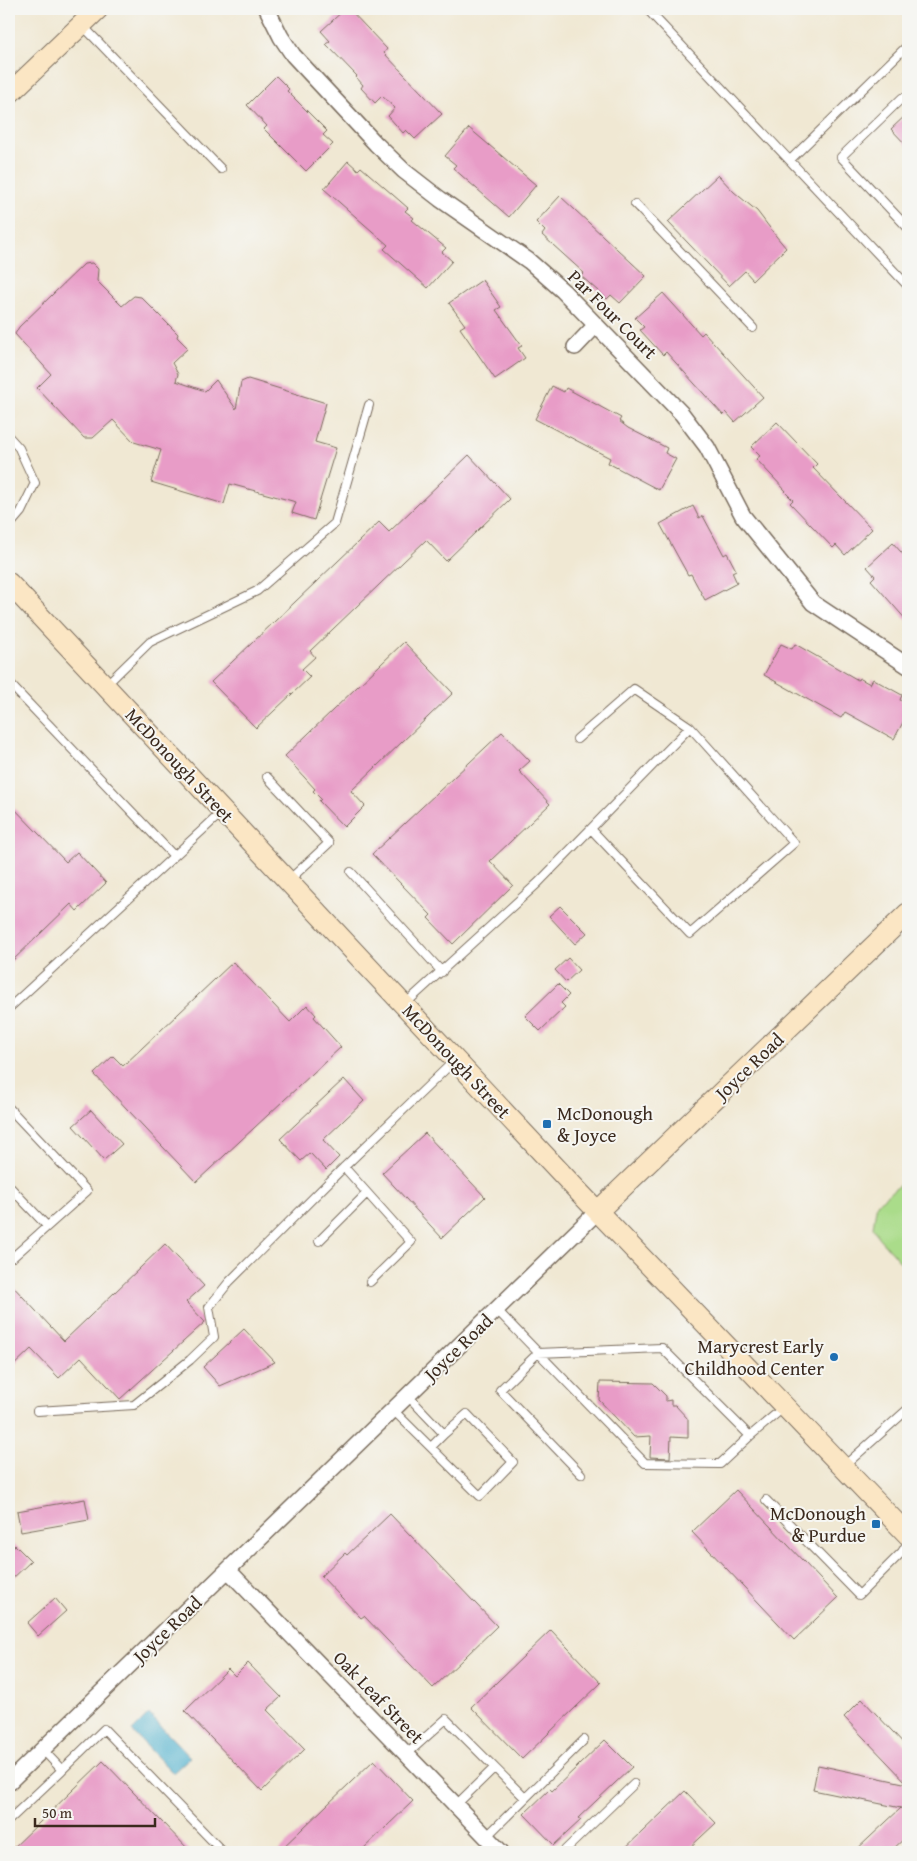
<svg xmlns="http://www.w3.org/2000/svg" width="917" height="1861" font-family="'Gentium Book Plus',serif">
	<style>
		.green { fill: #aadc8a; stroke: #728354 }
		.water { fill: #4fb1ce; stroke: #456e76 }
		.building { fill: #e89cc7 }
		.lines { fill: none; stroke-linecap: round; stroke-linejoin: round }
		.lane-casing { stroke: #7a6c5d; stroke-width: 10 }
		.street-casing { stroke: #7a6c5d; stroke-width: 18 }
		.secondary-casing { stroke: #7a6c5d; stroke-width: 22 }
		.lane { stroke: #fff; stroke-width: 8 }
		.street { stroke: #fff; stroke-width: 15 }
		.secondary { stroke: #fbe6c4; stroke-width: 20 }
		.poi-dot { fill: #1f6fb2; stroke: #f6f6f2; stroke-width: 2 }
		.labels { text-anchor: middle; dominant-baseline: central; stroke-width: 4; stroke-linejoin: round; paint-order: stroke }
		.street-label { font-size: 19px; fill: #3b2a1e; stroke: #f6f6f2 }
		.poi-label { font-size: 19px; fill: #3b2a1e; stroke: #f6f6f2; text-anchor: end }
	</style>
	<rect width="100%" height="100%" fill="#f6f6f2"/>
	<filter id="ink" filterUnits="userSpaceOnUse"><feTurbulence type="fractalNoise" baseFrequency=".02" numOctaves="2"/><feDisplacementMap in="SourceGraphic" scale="10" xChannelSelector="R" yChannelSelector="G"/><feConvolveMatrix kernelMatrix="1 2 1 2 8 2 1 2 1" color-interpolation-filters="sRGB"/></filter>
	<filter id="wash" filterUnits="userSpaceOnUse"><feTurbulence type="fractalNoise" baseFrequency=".0096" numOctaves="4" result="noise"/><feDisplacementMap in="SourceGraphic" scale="20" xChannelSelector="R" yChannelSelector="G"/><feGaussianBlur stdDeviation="1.12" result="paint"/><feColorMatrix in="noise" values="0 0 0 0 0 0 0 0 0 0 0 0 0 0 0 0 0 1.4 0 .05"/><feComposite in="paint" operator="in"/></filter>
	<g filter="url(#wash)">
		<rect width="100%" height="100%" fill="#f0e8d3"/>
		<path class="green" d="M904 1182 908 1187V1260L903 1265 878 1237 873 1227 877 1203Z"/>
		<path class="water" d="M149 1714 190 1757 173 1773 132 1731Z"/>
		<g id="blocks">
			<path class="building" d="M345 9H349L387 49 384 53 442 114 415 139 406 130 403 133 388 116 395 108 382 96 375 103 361 88 363 85 356 77 357 76 326 44 330 41 321 31Z
				M276 76 289 89 287 91 327 131 323 135 333 144 306 171 264 129 267 126 247 105Z
				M908 113V147L891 129Z
				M469 128 536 185 509 217 453 168 456 165 445 156Z
				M348 161 358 170 361 167 408 208 405 211 414 218 412 220 446 248 442 252 452 261 428 288 384 249 388 245 324 189Z
				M718 175 734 192 757 211 776 236 786 248 753 280 745 271 729 286 668 222Z
				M560 196 646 276 620 303 611 295 607 299 581 276 584 273 542 235 545 231 536 222Z
				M92 263 98 269 97 281 122 306 134 296 141 297 178 334 177 337 188 348 172 363 178 374 176 381 205 391 216 380 236 409 241 382 248 379 326 403 315 442 336 448 314 520 292 513 296 502 230 484 224 504 151 482 161 450 134 442 113 420 93 438H84L37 388 51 374 15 334 19 327 84 264Z
				M482 280 501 307 496 310 522 346 518 348 525 358 495 379 460 328 465 325 449 303Z
				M663 293 701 335 704 332 763 397 735 422 726 412 723 415 666 352 663 355 640 330 644 327 635 318Z
				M552 386 564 392 566 388 621 418 619 421 628 428 667 448 665 453 676 459 659 490 608 463 610 458 535 419Z
				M777 422 817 464 813 468 872 529 845 555 836 545 833 548 790 503 793 500 785 492 786 491 756 459 760 456 751 447Z
				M469 455 510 499 446 561 426 540 310 651 315 657 302 669 310 677 256 728 211 682 379 522 389 532Z
				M693 506 699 518 703 516 724 555 727 553 736 570 732 572 737 583 705 600 691 574 688 575 660 524Z
				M893 543 908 560V622L871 580 875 576 867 567Z
				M404 642 453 693 351 791 365 806 344 827 319 801 321 799 313 791 315 789 285 756Z
				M781 644 792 649 795 644 858 680 859 678 870 684 873 679 902 695 900 700 908 705V713L894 739 845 712 841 718 764 675Z
				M502 732 530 761 519 771 550 804 490 861 513 885 453 944 428 918 431 915 372 854Z
				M9 803 66 862 77 852 106 883 77 911 71 904 9 964Z
				M560 906 587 933 575 944 549 916Z
				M568 958 579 970 566 982 555 970Z
				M233 962 290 1022 307 1005 316 1015 314 1017 341 1047 196 1182 94 1074 113 1056 123 1066Z
				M558 984 569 995 561 1003 565 1007 540 1031 525 1016Z
				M344 1079 364 1101 323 1140 339 1157 326 1170 310 1153 301 1161 280 1139Z
				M91 1110 122 1144 104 1160 73 1126Z
				M425 1133 485 1197 442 1238 382 1173Z
				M165 1244 204 1286 186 1302 205 1322 120 1399 81 1357 59 1378 31 1349 9 1370V1282L64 1341Z
				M244 1329 275 1362 220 1386 203 1367Z
				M600 1382 653 1383 666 1396V1401L671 1400V1405H675L688 1419V1438L671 1437 670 1458 650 1457 651 1436 634 1437 599 1400Z
				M736 1490 838 1598 794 1640 692 1532Z
				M85 1499 89 1520 21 1532 17 1511Z
				M390 1514 497 1626 433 1688 364 1616 361 1618 321 1576 345 1553 347 1555Z
				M15 1545 31 1561 9 1582V1552Z
				M55 1598 66 1611 38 1636 27 1623Z
				M551 1630 601 1683 522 1759 471 1707Z
				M248 1663 281 1697 267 1710 305 1749 262 1791 185 1711 228 1669 235 1676Z
				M862 1699 908 1748V1835L890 1852H854L901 1808 813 1790 818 1765 908 1784 844 1717Z
				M605 1740 632 1767 578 1818 581 1820 554 1845 524 1814 550 1789 552 1791Z
				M374 1760 413 1801 360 1852H278Z
				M103 1761 191 1852H9Z
				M685 1791 716 1823 685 1852H621Z"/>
		</g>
	</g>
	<g filter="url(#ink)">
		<use href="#blocks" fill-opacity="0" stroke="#7a6c5d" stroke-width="1"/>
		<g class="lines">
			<g class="lane-casing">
				<path id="lane" d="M647 9 908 286
					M83 26 221 169
					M902 98 841 157 908 228
					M790 160 908 45
					M635 204 753 328
					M9 437 19 448 35 483 21 512 9 526
					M9 683 174 856
					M105 686 150 642 257 591 335 523 369 405
					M577 739 634 689 690 727
					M267 777 329 843 288 881
					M351 872 442 972
					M404 1005 538 883 690 727 794 843 690 934 591 829
					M9 1008 221 813
					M9 1108 87 1191 13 1257 9 1252
					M344 1167 411 1242 370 1282
					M9 1186 47 1226
					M319 1241 367 1193
					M497 1310 645 1463 720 1464 750 1436 783 1408
					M393 1410 480 1496 513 1462 467 1414 444 1434 408 1396
					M37 1411 134 1405 190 1360 214 1337 209 1307 229 1282 340 1171 454 1061
					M431 1447 444 1434
					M843 1467 908 1409
					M581 1474 500 1390 538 1353 662 1348 750 1436
					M766 1500 859 1595 902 1552 908 1542
					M42 1749 62 1770 104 1729 223 1852
					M407 1754 446 1719 525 1798
					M456 1805 494 1768
					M9 1820 62 1770
					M486 1837 584 1740
					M563 1852 634 1784"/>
			</g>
			<g class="street-casing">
				<path id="street" d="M267 9 281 37 293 55 376 144 404 171 440 199 529 261 563 291 682 414 707 447 743 516 813 603 908 666
					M575 347 596 325
					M228 1570 501 1852
					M9 1782 598 1211"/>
			</g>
			<g class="secondary-casing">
				<path id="secondary" d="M9 94 98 9
					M9 583 578 1191 908 1535
					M598 1211 908 913"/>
			</g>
			<use href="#lane" class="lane"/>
			<use href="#street" class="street"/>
			<use href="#secondary" class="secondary"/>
		</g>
	</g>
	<g class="poi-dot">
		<rect x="542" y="1119" width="10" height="10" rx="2.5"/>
		<circle cx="834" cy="1357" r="5"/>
		<rect x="871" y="1519" width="10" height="10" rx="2.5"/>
	</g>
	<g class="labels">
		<g class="street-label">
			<text transform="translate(613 314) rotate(45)">Par Four Court</text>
			<text transform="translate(180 765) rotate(47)">McDonough Street</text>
			<text transform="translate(457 1061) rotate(47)">McDonough Street</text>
			<text transform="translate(749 1066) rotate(-44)">Joyce Road</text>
			<text transform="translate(458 1347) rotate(-44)">Joyce Road</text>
			<text transform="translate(167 1629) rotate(-44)">Joyce Road</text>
			<text transform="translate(379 1697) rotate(46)">Oak Leaf Street</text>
		</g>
		<g class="poi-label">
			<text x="557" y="1113" text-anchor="start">McDonough<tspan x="557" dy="22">&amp; Joyce</tspan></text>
			<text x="824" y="1346">Marycrest Early<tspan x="824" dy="22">Childhood Center</tspan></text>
			<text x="866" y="1513">McDonough<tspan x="866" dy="22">&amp; Purdue</tspan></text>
		</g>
	</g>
	<rect width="917" height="1861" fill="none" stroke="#f6f6f2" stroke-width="30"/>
	<path d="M35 1818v8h120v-8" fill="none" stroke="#3b2a1e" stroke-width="2.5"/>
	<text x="42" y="1818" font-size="15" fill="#3b2a1e" stroke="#f6f6f2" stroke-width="4" paint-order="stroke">50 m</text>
</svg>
